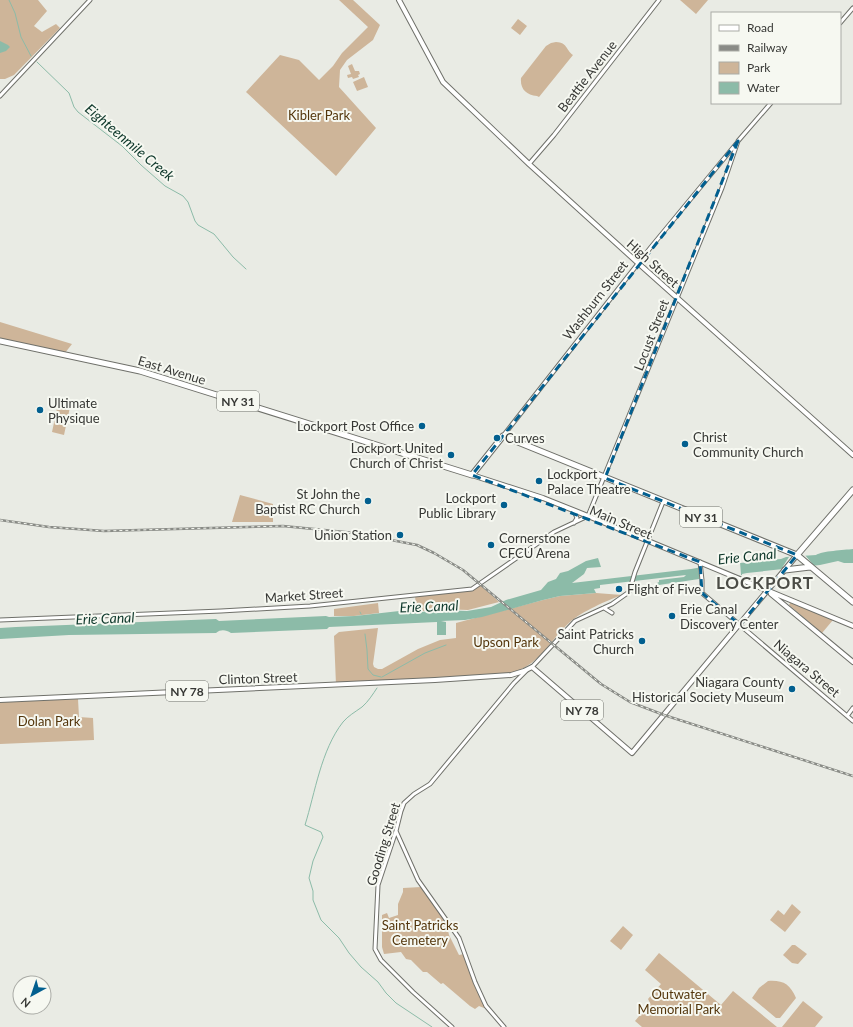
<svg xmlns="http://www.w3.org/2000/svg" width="853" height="1027" font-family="Lato,sans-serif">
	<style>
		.green { fill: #ceb599 }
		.water { fill: #8cbba8 }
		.pier { fill: #e9ebe4 }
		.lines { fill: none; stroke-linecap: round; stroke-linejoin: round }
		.stream { stroke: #8cbba8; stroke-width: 1 }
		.minor-casing { stroke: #6f706a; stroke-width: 5 }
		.major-casing { stroke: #6f706a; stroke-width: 6 }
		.highway-casing { stroke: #6f706a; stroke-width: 7 }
		.minor { stroke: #fff; stroke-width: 3 }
		.major { stroke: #fff; stroke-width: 4 }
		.highway { stroke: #fff; stroke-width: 5 }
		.rail-casing { stroke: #898b86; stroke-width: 2.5 }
		.rail { stroke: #f6f8f1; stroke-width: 1; stroke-dasharray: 3; stroke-linecap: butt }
		.marked { fill: none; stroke: #025f8f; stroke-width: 3; stroke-dasharray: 8 5; stroke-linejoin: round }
		.poi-dot { fill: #025f8f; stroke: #f6f8f1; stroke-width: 1.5 }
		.labels { text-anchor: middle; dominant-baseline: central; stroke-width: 4; stroke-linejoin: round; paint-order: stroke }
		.shield { fill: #f6f8f1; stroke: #70726d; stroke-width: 1 }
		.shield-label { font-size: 12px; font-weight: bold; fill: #373835 }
		.street-label { font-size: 13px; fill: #373835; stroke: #f6f8f1 }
		.park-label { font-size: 13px; fill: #53350b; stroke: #f6f8f1 }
		.poi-label { font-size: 13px; fill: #373835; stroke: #f6f8f1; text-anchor: start }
		.water-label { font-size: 14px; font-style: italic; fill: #0d372a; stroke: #f6f8f1 }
		.district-label { font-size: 17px; font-weight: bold; letter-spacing: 1px; fill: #4b4c46; stroke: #f6f8f1 }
	</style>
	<rect width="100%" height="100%" fill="#e9ebe4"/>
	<path class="green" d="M0 0H38L47 11 34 26 42 32 56 24 60 28 14 75 5 79H0Z
		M339 0H353L380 25 373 40 347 60 340 70 339 87 376 128 336 176 246 92 280 55 299 60 319 80 333 66 342 53 368 27Z
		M680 0H708L696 14Z
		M518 19 527 26 520 35 511 28Z
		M556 42C568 43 565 49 573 55L539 97 537 96C526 95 520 89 521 78L546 46 551 43Z
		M352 64 355 71H359L360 74 358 75 359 77 353 79 352 77 348 78 347 75 351 74 348 66Z
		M364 77 368 87 357 91 353 82Z
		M0 322 72 344 65 353 0 339Z
		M58 404 70 407 64 435 52 432Z
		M240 495 273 504V522H232Z
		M480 584 499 602 468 610 440 609 430 611H421L416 607 415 595 472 590Z
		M596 593 622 595C608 600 581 612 570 622 548 642 540 666 508 674L336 685 334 636 339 632 378 628 373 664 374 667 378 669H382L418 649 440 640 456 638V623L543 600 560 596Z
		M378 603 379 613 354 616H334V609Z
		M790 603H791L833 620 822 633 789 605Z
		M78 699 79 717 93 718 94 740 0 744V702Z
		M421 887 447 921 446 924 447 926 449 935 459 955 464 954 481 998 486 1006 484 1008 479 1006 475 1009 470 1006 443 983 441 984 427 972H423L411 960 406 959 401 952 384 954 382 947V915L387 913 389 918 398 915V904L403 892V888Z
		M792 904 801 912 785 932 770 920 778 910 784 915Z
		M623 926 633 935 621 950 610 941Z
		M792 945H795L807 954 798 964 792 963 783 955Z
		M659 953 721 1005 733 991 777 1027H642L635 1021 650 1003 648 999 661 984 645 970Z
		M768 981C783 980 790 984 796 998L780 1018H776L752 998 759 988Z
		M803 1001 823 1017 815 1027H782Z"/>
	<path class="water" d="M0 41 8 45 10 47 6 51 0 53Z
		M853 549V563H844L838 561 820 565 747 573 742 574V575L699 579 659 585H657V583L659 582V580L684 577 686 575 600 585V588L594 589 596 593 560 596 543 600 482 617 465 620 441 621 446 622V635H437V622L329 627 327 629 231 633C226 630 221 629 216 633L69 635 0 639V628L16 627 216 619 219 621 326 616 329 617 355 616 417 609 421 612 440 610 467 611 491 607 506 600 541 590 548 582 556 579 560 573 568 571 586 561 598 558 601 567 587 568 584 574 572 583 691 569 708 566 781 559 786 557 816 555C822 551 844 550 853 549Z"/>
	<path class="pier" d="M805 555 815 567 780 571 789 557Z
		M740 562 741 575 700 581 698 567Z"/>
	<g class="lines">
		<path class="stream" d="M9 0 15 13 21 37 31 56
			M37 62 69 93 74 107 78 112 122 146 141 165 165 186 183 196 188 202 195 221 198 225 214 234 233 257 246 269
			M360 612 361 614
			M365 634 367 650 368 669 373 675 381 677
			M382 677 425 653 446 645
			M377 688C373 694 368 702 362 707 355 712 348 716 343 722 321 750 315 793 305 825L321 832 323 837 313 861 309 878 313 891V900L321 920 339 938 349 953 361 967 378 982 386 993 396 1003 432 1027"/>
		<g class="minor-casing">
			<path id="minor" d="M840 23 853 8
				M0 96 90 0
				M529 164 554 135 659 0
				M503 436 651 247 736 144
				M574 511 577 518 574 523
				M700 562 702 580V593L853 721
				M604 608 612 613
				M0 620 221 611 310 606 472 589 554 532 588 516 722 188 738 141 771 103
				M532 667 575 621 612 604 629 592 635 572 663 502
				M847 716 853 708
				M396 831 418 880 459 938 475 982 486 1006 504 1027
				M452 1027 413 992 381 960 375 949 378 885 396 831 401 811 404 803 414 794 430 784 514 683 526 671"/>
		</g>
		<g class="major-casing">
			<path id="major" d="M399 0 443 82 529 164 638 263 853 455
				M472 475 543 498 588 516 853 626
				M771 594 853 662
				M0 700 435 680 511 675 524 671 532 667 632 753 797 555"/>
		</g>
		<g class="highway-casing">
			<path id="highway" d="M0 341 140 371 472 475 503 436 797 555 853 602
				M797 555 853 490
				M785 570 810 567"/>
		</g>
		<use href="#minor" class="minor"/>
		<use href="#major" class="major"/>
		<use href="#highway" class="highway"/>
		<g class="rail-casing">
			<path id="rail" d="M0 520 49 527 104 531 283 526 355 533 417 545 434 553 463 570 601 684 630 702 664 715 853 776"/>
		</g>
		<use href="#rail" class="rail"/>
	</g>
	<path class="marked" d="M738 141 605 478 797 555 740 625 702 593 700 562 472 475Z"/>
	<g class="poi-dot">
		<circle cx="40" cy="410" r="4"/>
		<circle cx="422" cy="426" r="4"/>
		<circle cx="497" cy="438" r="4"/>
		<circle cx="685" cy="444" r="4"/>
		<circle cx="451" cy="455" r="4"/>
		<circle cx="539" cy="481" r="4"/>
		<circle cx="368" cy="501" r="4"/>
		<circle cx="504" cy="505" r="4"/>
		<circle cx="400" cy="535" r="4"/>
		<circle cx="491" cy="545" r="4"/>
		<circle cx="619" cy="589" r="4"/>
		<circle cx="672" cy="616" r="4"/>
		<circle cx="642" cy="641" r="4"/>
		<circle cx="792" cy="689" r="4"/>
	</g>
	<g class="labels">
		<g class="shield">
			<rect x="217" y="391" width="42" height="20" rx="3"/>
			<rect x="680" y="507" width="42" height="20" rx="3"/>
			<rect x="166" y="681" width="42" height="20" rx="3"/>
			<rect x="561" y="700" width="42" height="20" rx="3"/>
		</g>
		<g class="shield-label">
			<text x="238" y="401">NY 31</text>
			<text x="701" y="517">NY 31</text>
			<text x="187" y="691">NY 78</text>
			<text x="582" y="710">NY 78</text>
		</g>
		<g class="street-label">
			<text transform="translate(587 76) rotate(-52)">Beattie Avenue</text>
			<text transform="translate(653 263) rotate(42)">High Street</text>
			<text transform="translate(595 300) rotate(-52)">Washburn Street</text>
			<text transform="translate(651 335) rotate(-69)">Locust Street</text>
			<text transform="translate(172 370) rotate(17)">East Avenue</text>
			<text transform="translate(621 522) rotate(23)">Main Street</text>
			<text transform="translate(304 595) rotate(-4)">Market Street</text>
			<text transform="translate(807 668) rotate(40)">Niagara Street</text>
			<text transform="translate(258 678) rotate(-2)">Clinton Street</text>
			<text transform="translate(383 844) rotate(-73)">Gooding Street</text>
		</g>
		<g class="park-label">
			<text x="319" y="115">Kibler Park</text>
			<text x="506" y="642">Upson Park</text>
			<text x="49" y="721">Dolan Park</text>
			<text x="420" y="925">Saint Patricks<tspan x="420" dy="15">Cemetery</tspan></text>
			<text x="679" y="994">Outwater<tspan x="679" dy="15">Memorial Park</tspan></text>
		</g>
		<g class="poi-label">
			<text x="48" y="403">Ultimate<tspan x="48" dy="15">Physique</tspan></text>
			<text x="414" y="426" text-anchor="end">Lockport Post Office</text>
			<text x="693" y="437">Christ<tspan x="693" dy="15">Community Church</tspan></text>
			<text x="505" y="438">Curves</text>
			<text x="443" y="448" text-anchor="end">Lockport United<tspan x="443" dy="15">Church of Christ</tspan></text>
			<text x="547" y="474">Lockport<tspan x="547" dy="15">Palace Theatre</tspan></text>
			<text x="360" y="494" text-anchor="end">St John the<tspan x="360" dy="15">Baptist RC Church</tspan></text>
			<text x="496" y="498" text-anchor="end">Lockport<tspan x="496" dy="15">Public Library</tspan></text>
			<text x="392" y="535" text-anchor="end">Union Station</text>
			<text x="499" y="538">Cornerstone<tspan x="499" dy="15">CFCU Arena</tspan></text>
			<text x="627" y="589">Flight of Five</text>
			<text x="680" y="609">Erie Canal<tspan x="680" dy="15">Discovery Center</tspan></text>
			<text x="634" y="634" text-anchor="end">Saint Patricks<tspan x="634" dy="15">Church</tspan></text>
			<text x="784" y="682" text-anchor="end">Niagara County<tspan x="784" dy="15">Historical Society Museum</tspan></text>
		</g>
		<g class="water-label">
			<text transform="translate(130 142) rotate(40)">Eighteenmile Creek</text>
			<text transform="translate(747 556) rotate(-6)">Erie Canal</text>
			<text transform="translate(429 606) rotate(-2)">Erie Canal</text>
			<text transform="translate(105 618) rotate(-2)">Erie Canal</text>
		</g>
		<g class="district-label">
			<text x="765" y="582">LOCKPORT</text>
		</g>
	</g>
	<rect x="711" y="12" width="130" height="92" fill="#f6f8f1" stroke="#aaaba6"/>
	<rect x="719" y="25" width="20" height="6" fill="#ffffff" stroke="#aaaba6"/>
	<text x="747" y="32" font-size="12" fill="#373835">Road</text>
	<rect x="719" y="45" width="20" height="6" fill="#898b86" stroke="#aaaba6"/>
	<text x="747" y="52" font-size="12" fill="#373835">Railway</text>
	<rect x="719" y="62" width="20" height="12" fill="#ceb599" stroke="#aaaba6"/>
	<text x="747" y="72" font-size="12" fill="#373835">Park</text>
	<rect x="719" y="82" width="20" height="12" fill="#8cbba8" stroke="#aaaba6"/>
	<text x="747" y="92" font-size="12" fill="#373835">Water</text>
	<g transform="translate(32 995) rotate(220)"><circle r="19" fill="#f6f8f1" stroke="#aaaba6"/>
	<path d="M0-3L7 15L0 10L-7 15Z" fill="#025f8f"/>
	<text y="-6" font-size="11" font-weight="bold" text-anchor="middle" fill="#373835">N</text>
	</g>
</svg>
